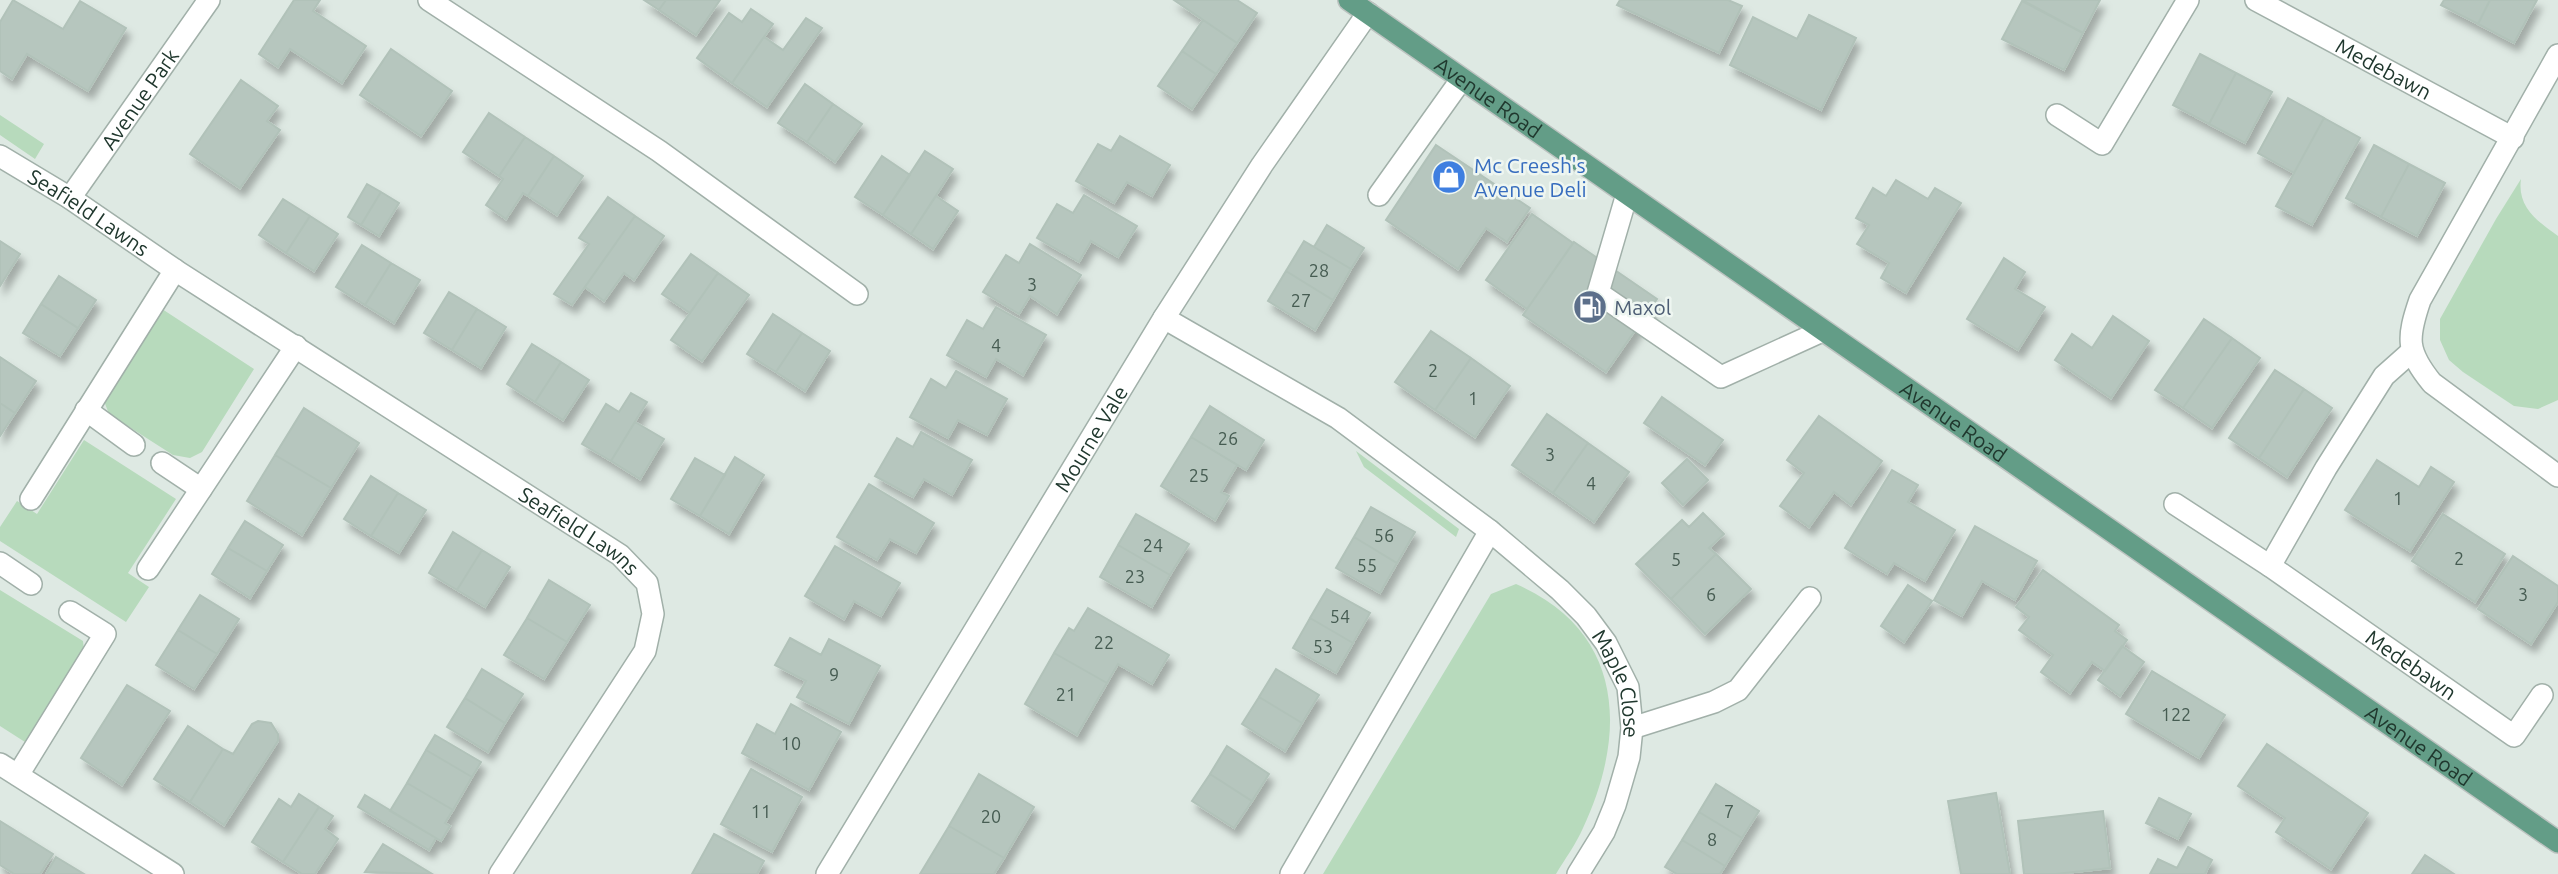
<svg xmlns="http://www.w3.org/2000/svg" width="2558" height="874" font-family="Ubuntu,sans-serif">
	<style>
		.green { fill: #b7dabc }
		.building { fill: #b6c6be; stroke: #b1c2b9; stroke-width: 2; filter: url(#shadow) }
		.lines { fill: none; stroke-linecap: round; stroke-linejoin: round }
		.minor-casing { stroke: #a1b0a9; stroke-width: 24 }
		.major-casing { stroke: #bcc3c0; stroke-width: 24 }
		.minor { stroke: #fff; stroke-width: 21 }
		.major { stroke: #639d87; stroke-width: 21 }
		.labels { text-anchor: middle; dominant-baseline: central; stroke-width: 5; stroke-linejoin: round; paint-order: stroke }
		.number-label { font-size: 18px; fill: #465c52 }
		.street-label { font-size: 21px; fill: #20382e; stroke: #eef6f1 }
		.shop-label { font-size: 21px; fill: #366cbe; stroke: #eef6f1; text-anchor: start }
		.service-label { font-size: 21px; fill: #4e5e75; stroke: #eef6f1; text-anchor: start }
	</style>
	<defs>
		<filter id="shadow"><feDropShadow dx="4.5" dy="8" stdDeviation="3.5" flood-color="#0004"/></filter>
	</defs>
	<rect width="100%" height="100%" fill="#dee9e3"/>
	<path class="green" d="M0 115 44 144 35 159 0 135Z
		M2521 179C2517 207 2537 221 2558 236V400L2538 409 2514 406 2463 372 2449 360 2440 340V319L2496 219Z
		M159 307 254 369 202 452 190 458 173 455 109 414 104 401Z
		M84 440 176 499 128 573 149 587 126 622 0 541V527L17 501 37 514Z
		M1356 451 1459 529 1456 537 1364 467Z
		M1516 584C1624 631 1628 732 1583 828 1576 844 1565 859 1556 874H1323L1491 594Z
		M0 590 83 641 84 650 25 742 0 726Z"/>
	<path class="building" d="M13 0 63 29 80 1 126 28 88 91 27 54 12 79 0 71V22Z
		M294 0H320L313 11 366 46 342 83 290 49 278 67 259 54Z
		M644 0H666L659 10Z
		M666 0H720L696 35 659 10Z
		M1174 0H1237L1257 13 1237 43Z
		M1620 0H1728L1742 6 1719 53 1617 5Z
		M2022 0H2100L2083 33Z
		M2444 0H2490L2478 24 2441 5Z
		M2490 0H2537L2514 43 2478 24Z
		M2022 1 2083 33 2064 70 2002 39Z
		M751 9 773 24 732 83 697 58 729 13 742 22Z
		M1809 15 1856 38 1821 110 1730 65 1753 17 1797 39Z
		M806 18 822 28 767 107 732 83 764 37 783 50Z
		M1203 20 1237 43 1216 74 1182 51Z
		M391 49 452 91 421 136 360 95Z
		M1182 51 1216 74 1192 109 1158 86Z
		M2200 54 2236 73 2209 124 2173 105Z
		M2236 73 2272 92 2245 143 2209 124Z
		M241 80 278 106 267 121 280 130 240 188 190 154Z
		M805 84 833 104 807 142 778 123Z
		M2288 98 2324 118 2294 173 2258 153Z
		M833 104 862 124 835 162 807 142Z
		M489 113 525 137 499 176 463 152Z
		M2324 118 2360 138 2312 225 2276 206Z
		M1120 136 1170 165 1152 196 1127 182 1114 203 1076 181 1098 144 1111 151Z
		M525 137 554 156 528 196 523 193 506 219 486 205 503 179 499 176Z
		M1436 145 1530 208 1507 242 1486 228 1458 269 1386 220Z
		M2374 145 2409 164 2381 217 2346 198Z
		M925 151 953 169 911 234 883 215Z
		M554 156 583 176 557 215 528 196Z
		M882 156 910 175 883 215 855 197Z
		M2409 164 2445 183 2417 236 2381 217Z
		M1896 180 1928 199 1935 188 1961 203 1906 293 1881 278 1889 263 1857 244 1869 225 1856 218 1873 188 1886 196Z
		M367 184 381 192 361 225 348 217Z
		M381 192 399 203 379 236 361 225Z
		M1084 195 1137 226 1118 257 1091 241 1079 262 1037 238 1057 204 1073 213Z
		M936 196 958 211 933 249 911 234Z
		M608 197 635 216 572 305 554 294 589 244 579 238Z
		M283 199 310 216 286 253 259 235Z
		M1532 214 1573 243 1527 309 1486 280Z
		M310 216 338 234 314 271 286 253Z
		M635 216 664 236 634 280 624 273 604 301 585 287Z
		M1327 225 1364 248 1351 269 1314 247Z
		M0 241 20 254 0 286Z
		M1304 241 1351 269 1333 300 1286 271Z
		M1574 242 1657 299 1606 372 1523 315Z
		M1030 244 1081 275 1057 314 1030 296 1019 314 983 292 1006 255 1019 263Z
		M362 245 391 263 365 305 336 287Z
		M691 254 718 273 690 313 662 294Z
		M2004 258 2025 272 2015 289 2045 307 2018 350 1967 319Z
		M391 263 420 280 394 323 365 305Z
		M1286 271 1333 300 1315 330 1268 301Z
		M718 273 749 295 702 361 671 340Z
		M59 276 96 300 78 328 41 304Z
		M449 292 477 309 452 350 424 333Z
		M41 304 78 328 60 356 23 333Z
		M996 307 1046 335 1023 375 996 359 986 377 947 355 967 320 983 329Z
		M477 309 506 327 481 368 452 350Z
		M773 314 802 333 776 372 747 354Z
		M2113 316 2149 341 2111 398 2055 360 2072 334 2092 348Z
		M2204 319 2232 338 2183 408 2155 390Z
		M1431 331 1471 358 1435 410 1395 382Z
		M802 333 830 351 805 391 776 372Z
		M2232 338 2260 358 2212 428 2183 408Z
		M532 344 561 362 535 402 507 384Z
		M0 357 36 381 15 413 0 403Z
		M1471 358 1510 386 1475 437 1435 410Z
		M561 362 589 380 563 420 535 402Z
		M2275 370 2304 389 2259 458 2229 438Z
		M956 371 1007 399 987 435 958 420 948 438 910 417 931 379 946 388Z
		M2304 389 2332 408 2287 477 2259 458Z
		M631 393 647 402 611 461 582 444 606 404 619 412Z
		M1662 397 1723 440 1705 465 1644 423Z
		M0 403 15 413 0 436Z
		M1210 406 1264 440 1246 470 1191 437Z
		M304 408 359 443 331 488 275 455Z
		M1547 414 1588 443 1553 493 1512 465Z
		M1819 416 1882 461 1851 505 1834 492 1809 527 1780 506 1804 473 1787 460Z
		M635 422 664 439 640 479 611 461Z
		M921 432 972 460 952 495 924 479 913 497 875 476 897 438 913 447Z
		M1191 437 1237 465 1221 492 1229 496 1215 520 1161 486Z
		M1588 443 1629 472 1594 522 1553 493Z
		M275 455 331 488 302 535 247 501Z
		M735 457 764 475 729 534 700 516Z
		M695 458 725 475 700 516 671 499Z
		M1687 459 1708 480 1683 505 1662 483Z
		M2377 460 2419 487 2431 467 2454 482 2410 551 2345 510Z
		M1892 470 1918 485 1908 502 1955 530 1925 581 1894 563 1887 574 1845 548Z
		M371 476 398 493 371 536 344 519Z
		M869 484 934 523 916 553 890 539 877 560 837 537Z
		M398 493 426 510 399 553 371 536Z
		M1371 507 1415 532 1397 563 1354 537Z
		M1703 513 1724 534 1709 548 1716 554 1671 599 1636 564 1682 520 1689 527Z
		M1136 514 1189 544 1170 575 1118 545Z
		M2443 514 2505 554 2475 602 2412 561Z
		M245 521 283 545 267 571 228 548Z
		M1975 526 2037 561 2015 600 1982 581 1962 616 1934 600Z
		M453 532 482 550 457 590 429 573Z
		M1354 537 1397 563 1380 593 1336 568Z
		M1118 545 1170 575 1152 607 1100 577Z
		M835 546 900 583 881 616 854 601 844 619 805 596Z
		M228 548 267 571 250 598 212 574Z
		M482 550 510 567 485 607 457 590Z
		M1716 554 1751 589 1705 634 1671 599Z
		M2513 556 2558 586V602L2531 644 2478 609Z
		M2043 570 2119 625 2115 631 2127 640 2105 671 2092 662 2070 693 2041 672 2053 655 2019 630 2029 617 2016 607Z
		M549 580 590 605 567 642 527 618Z
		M1908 585 1932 601 1904 642 1881 626Z
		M1327 589 1370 613 1353 643 1310 618Z
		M200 595 239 619 217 654 178 630Z
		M1088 608 1169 655 1152 684 1118 664 1107 683 1054 653 1069 628 1074 631Z
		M527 618 567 642 544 679 504 655Z
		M1310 618 1353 643 1336 673 1293 648Z
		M178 630 217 654 194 689 156 665Z
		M790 638 821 655 829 639 880 666 849 724 797 697 806 681 775 665Z
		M2122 646 2144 662 2120 696 2098 680Z
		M1054 653 1107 683 1077 735 1025 704Z
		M482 669 523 694 505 723 465 698Z
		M1276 669 1319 695 1302 723 1259 697Z
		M2152 671 2225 715 2199 758 2126 714Z
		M127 685 170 711 122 785 81 758Z
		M1259 697 1302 723 1285 751 1242 724Z
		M465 698 505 723 488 752 447 727Z
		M791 704 841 732 809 790 742 753 757 724 775 734Z
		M258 721 271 723 278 734V741L224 825 190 802 223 749 233 754 252 724Z
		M188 726 223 749 190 802 154 779Z
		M435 735 481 762 472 777 426 750Z
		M2267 744 2368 813 2331 869 2276 832 2285 818 2238 786Z
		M1227 746 1269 774 1252 801 1210 774Z
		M426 750 472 777 453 810 407 783Z
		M751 769 802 797 772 852 721 824Z
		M979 774 1034 807 1004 858 949 826Z
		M1210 774 1252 801 1234 828 1192 801Z
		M407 783 453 810 445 823 450 826 441 841 390 811Z
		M1716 784 1759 811 1742 838 1699 812Z
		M1996 793 2010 874H1961L1948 801Z
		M299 794 319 807 283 862 252 842 279 799 291 807Z
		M365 795 436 838 429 850 358 807Z
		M2159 798 2191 814 2178 839 2146 823Z
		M319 807 333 816 325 829 338 839 315 874H302L283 862Z
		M2103 811 2110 868 2056 874H2024L2018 821Z
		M1699 812 1742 838 1725 866 1682 840Z
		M0 821 53 854 40 874H14L0 865Z
		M949 826 1004 858 994 874H920Z
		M714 834 764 861 757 874H692Z
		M1682 840 1725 866 1720 874H1677L1665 867Z
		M383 844 432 874 365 872Z
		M2188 847 2212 860 2205 874H2150L2158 859 2177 868Z
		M2425 855 2454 874H2412Z
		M56 857 84 874H46Z"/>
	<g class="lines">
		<g class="minor-casing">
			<g id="minor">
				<path d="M429 0 659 151 857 294"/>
				<path id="s1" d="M2256 0 2513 138"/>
				<path d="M2558 55 2420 300C2407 338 2406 351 2432 383L2558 476"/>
				<path d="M2057 115 2102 144 2188 0"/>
				<path id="s2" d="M0 156 70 198 175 270 620 555 647 583 653 614 645 651 500 874"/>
				<path d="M1627 194 1598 293 1721 377 1822 331"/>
				<path d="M1379 195 1461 80"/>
				<path id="s3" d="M70 198 209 0"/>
				<path id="s4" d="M1164 318 1338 418 1490 531 1560 590 1586 616 1606 643 1628 687 1632 728 1629 757 1615 805 1604 832 1578 874"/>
				<path id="s5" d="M2411 352 2384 376 2326 468 2270 566 2514 736 2542 695"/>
				<path d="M86 410 134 445"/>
				<path d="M162 463 201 489"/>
				<path d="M31 499 175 270"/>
				<path d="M2175 504 2270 566"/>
				<path d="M0 563 31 584"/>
				<path d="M148 569 296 346"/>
				<path d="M1632 728 1714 702 1738 690 1810 598"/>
				<path d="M0 764 173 874"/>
				<path d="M18 775 105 634 70 612"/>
				<path id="s6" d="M827 874 1164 318 1262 165 1368 13"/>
				<path d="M1291 874 1490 531"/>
			</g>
		</g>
		<g class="major-casing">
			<g id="major">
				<path id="s7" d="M1349 0 2558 842"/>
			</g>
		</g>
		<use href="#minor" class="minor"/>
		<use href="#major" class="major"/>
	</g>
	<defs>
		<g id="shop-disc" transform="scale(1.75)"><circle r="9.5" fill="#3f7fe0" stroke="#eef6f1"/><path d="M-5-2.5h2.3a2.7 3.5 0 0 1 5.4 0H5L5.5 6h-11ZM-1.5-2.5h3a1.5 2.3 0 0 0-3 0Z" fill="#fff"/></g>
		<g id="fuel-disc" transform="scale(1.75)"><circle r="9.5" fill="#5c6f8a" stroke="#eef6f1"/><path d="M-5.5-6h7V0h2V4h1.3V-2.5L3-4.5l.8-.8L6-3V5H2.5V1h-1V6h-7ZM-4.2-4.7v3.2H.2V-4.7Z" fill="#fff"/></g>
	</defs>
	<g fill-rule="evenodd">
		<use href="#shop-disc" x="1449" y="177"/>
		<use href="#fuel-disc" x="1590" y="307"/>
	</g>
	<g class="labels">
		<g class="number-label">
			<text x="1319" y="270">28</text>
			<text x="1032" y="284">3</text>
			<text x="1301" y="300">27</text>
			<text x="996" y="345">4</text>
			<text x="1433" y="370">2</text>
			<text x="1473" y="398">1</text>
			<text x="1228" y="438">26</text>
			<text x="1550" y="454">3</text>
			<text x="1199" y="475">25</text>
			<text x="1591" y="483">4</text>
			<text x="2398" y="498">1</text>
			<text x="1384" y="535">56</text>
			<text x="1153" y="545">24</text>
			<text x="2459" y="558">2</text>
			<text x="1676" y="559">5</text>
			<text x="1367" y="565">55</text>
			<text x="1135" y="576">23</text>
			<text x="1711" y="594">6</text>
			<text x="2523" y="594">3</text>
			<text x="1340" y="616">54</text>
			<text x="1104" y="642">22</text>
			<text x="1323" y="646">53</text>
			<text x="834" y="674">9</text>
			<text x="1066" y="694">21</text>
			<text x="2176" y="714">122</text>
			<text x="791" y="743">10</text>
			<text x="761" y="811">11</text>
			<text x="1729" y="811">7</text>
			<text x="991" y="816">20</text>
			<text x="1712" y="839">8</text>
		</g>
		<g class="street-label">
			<text stroke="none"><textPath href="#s1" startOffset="145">Medebawn</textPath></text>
			<text stroke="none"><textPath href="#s7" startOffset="170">Avenue Road</textPath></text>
			<text stroke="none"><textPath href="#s3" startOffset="121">Avenue Park</textPath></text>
			<text stroke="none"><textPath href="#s2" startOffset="105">Seafield Lawns</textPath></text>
			<text stroke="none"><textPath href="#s7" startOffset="737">Avenue Road</textPath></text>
			<text stroke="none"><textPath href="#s6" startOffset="509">Mourne Vale</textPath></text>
			<text stroke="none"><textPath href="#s2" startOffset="690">Seafield Lawns</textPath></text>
			<text stroke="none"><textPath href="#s5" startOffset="430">Medebawn</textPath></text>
			<text stroke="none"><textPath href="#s4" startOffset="595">Maple Close</textPath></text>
			<text stroke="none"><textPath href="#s7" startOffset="1304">Avenue Road</textPath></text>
		</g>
		<g class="shop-label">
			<text x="1474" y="165">Mc Creesh's<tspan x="1474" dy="24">Avenue Deli</tspan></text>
		</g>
		<g class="service-label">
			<text x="1614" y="307">Maxol</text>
		</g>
	</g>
</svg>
